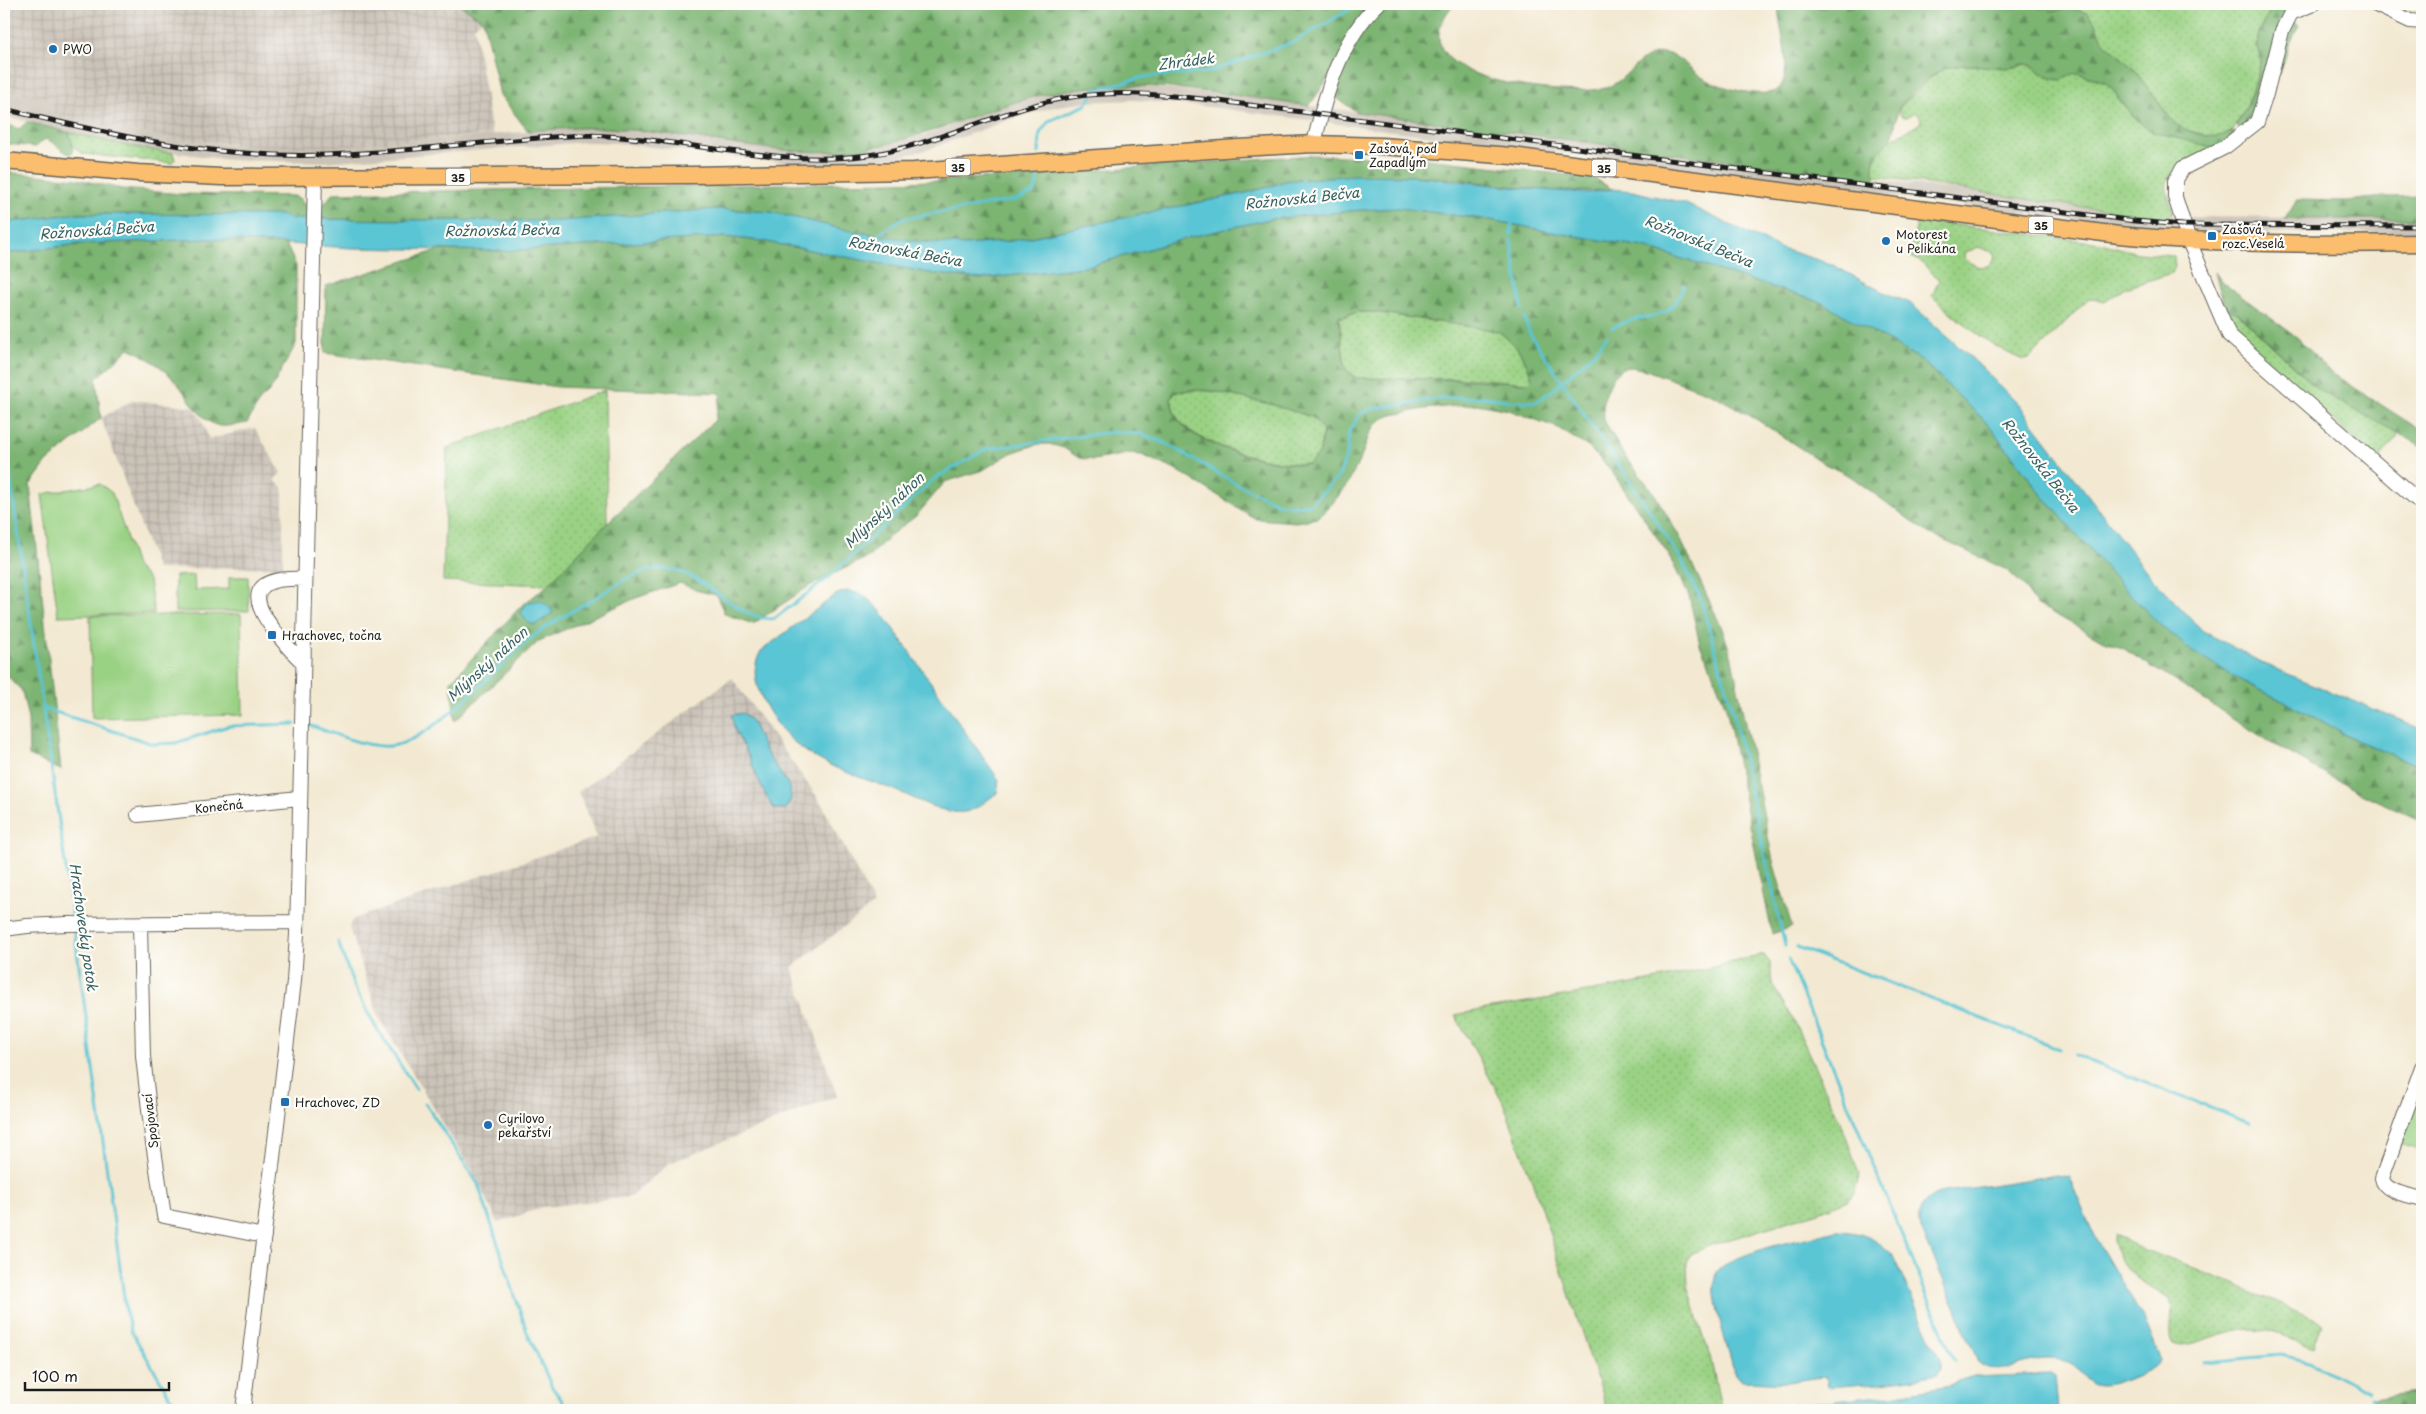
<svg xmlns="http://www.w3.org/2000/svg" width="2426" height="1414" font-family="'Playpen Sans',sans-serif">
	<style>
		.industrial { fill: url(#industrial-grid) }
		.railway { fill: #cbc3b8 }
		.grass { fill: url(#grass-dots); stroke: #5b7750; fill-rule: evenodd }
		.forest { fill: url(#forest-firs); stroke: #4c6847; fill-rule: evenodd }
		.garden { fill: #9ad284; stroke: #5b7750 }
		.water { fill: #5ac5d4; stroke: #3b7078 }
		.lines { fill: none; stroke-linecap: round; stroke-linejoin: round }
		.stream { stroke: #5ac5d4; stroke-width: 3 }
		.minor-casing { stroke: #67645c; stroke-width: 16 }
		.major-casing { stroke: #67645c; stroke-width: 19 }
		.minor { stroke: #fff; stroke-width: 14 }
		.major { stroke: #fbbe6e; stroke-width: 16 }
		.rail-casing { stroke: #1c1c1c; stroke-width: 5 }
		.rail { stroke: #fdfcf7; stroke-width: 3; stroke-dasharray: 9; stroke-linecap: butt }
		.poi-dot { fill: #1f6fb2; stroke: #fdfcf7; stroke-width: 2 }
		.labels { text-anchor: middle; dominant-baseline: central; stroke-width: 4.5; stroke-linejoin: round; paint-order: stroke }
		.shield { fill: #fdfcf7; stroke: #605f5e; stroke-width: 1 }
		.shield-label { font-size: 11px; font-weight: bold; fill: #1c1c1c }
		.poi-label { font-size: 12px; fill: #1c1c1c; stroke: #fdfcf7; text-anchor: start }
		.street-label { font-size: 12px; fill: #1c1c1c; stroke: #fdfcf7 }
		.water-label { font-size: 14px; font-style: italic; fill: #356066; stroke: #fdfcf7 }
	</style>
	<defs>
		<pattern id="industrial-grid" width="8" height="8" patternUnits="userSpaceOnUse" patternTransform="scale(1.25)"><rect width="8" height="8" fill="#cbc3b8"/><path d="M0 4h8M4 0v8" fill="none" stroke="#aea79e"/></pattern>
		<pattern id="grass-dots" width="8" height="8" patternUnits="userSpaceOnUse" patternTransform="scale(1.25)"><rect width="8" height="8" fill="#9ad284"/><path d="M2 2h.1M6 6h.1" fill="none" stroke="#84b471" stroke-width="1.8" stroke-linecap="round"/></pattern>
		<pattern id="forest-firs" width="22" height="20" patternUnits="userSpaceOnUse" patternTransform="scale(1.25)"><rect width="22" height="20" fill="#7bb472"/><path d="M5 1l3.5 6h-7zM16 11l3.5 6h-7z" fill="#64925d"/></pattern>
	</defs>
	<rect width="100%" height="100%" fill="#fdfcf7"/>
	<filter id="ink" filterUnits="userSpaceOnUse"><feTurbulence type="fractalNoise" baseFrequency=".02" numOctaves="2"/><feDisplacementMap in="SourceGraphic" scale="10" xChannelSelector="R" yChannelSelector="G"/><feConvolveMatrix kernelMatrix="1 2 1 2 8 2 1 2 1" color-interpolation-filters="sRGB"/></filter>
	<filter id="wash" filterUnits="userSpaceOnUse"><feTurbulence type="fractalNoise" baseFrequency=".0096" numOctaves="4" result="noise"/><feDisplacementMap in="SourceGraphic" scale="20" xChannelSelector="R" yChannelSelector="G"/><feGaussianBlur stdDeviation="1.12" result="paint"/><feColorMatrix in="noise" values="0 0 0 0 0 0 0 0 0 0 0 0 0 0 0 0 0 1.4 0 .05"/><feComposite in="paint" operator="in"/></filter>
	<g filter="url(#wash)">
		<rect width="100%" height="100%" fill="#f3e9d2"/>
		<path class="industrial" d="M4 4H459L483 20 474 26 492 134 325 148H282L181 140 76 120 52 114 53 99 4 91Z
			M133 400 193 407 201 419 209 439 255 428 281 473 274 480 283 487V567L157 569 101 418Z
			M732 678 820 801 874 904 792 967 837 1096 670 1163 630 1197 543 1207 498 1223 478 1181 378 1016 349 927 353 919 597 837 578 792Z"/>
		<path class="railway" d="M1133 86 1212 93 2135 213 2185 217 2422 219V233L2184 232 2134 228 1210 107 1133 100 1086 102 1058 106 1011 119 929 149 899 157 870 162 815 166 618 143 586 142 325 162 230 160 128 146 4 116V91L53 99 52 114 76 120 181 140 231 145 325 148 586 127 619 128 816 152 868 148 895 143 925 135 1007 105 1056 92 1084 88Z"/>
		<path class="grass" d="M2043 4H2273L2259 33 2257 46 2261 62 2252 95 2233 131 2226 135 2212 137 2183 129 2174 123 2132 68 2103 42 2092 18 2052 11Z
			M2027 64C2039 68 2049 84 2065 78 2071 76 2070 73 2077 73L2105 82 2113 89 2124 107 2145 127 2215 148 2173 172C2160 187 2170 196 2173 213L2165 218 2026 199 1876 176 1872 169C1879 135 1900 139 1921 122L1920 117 1915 112 1906 117 1901 116 1899 112 1900 107 1933 76 1945 68 1961 65 2016 67Z
			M68 132 128 146 173 153 175 160 172 163 83 154 73 146Z
			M1918 220 2101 243 2138 253 2174 256 2175 267 2172 273 2125 288 2105 302 2089 298 2029 359 2023 360C1989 346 1959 321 1932 296L1939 280 1920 261 1909 256ZM1978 247 1992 252 1995 257C1988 273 1973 267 1964 257L1965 253Z
			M2225 308 2236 312 2320 391 2398 432 2397 437 2378 461 2238 336 2224 312Z
			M1358 312H1374L1498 331C1516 344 1526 357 1532 379L1528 383 1481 379 1356 378 1345 369 1339 318Z
			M605 390 607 523 548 585 443 581 447 448Z
			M1191 390 1212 391 1270 404 1312 417 1323 429 1320 452 1309 464C1277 465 1192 446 1176 416 1173 411 1172 403 1171 398L1176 392Z
			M1759 955H1764L1770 963 1772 984 1794 1021 1845 1133 1859 1174 1855 1192 1848 1200 1819 1212 1711 1245 1691 1254 1687 1262 1688 1288 1710 1356 1721 1407 1665 1410H1607L1536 1192 1503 1102 1455 1015C1556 995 1659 984 1759 955Z
			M2115 1234 2130 1244 2234 1284 2322 1323 2314 1347C2287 1338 2269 1326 2238 1330 2221 1332 2189 1349 2173 1344 2165 1334 2175 1314 2169 1298 2162 1291 2149 1287 2141 1281 2128 1273 2109 1250 2115 1234Z"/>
		<path class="forest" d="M459 4H1454C1388 80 1557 96 1601 89 1626 85 1635 55 1661 53 1679 52 1694 75 1709 81 1724 88 1771 102 1781 86 1793 68 1778 24 1778 4H2043L2052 11 2072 8 2087 13 2096 24 2104 42 2133 68 2174 123C2191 134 2215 142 2233 131L2234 140 2215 148 2153 132 2145 127 2124 107 2113 89 2105 82 2077 73C2070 73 2067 79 2060 80 2043 80 2036 64 2027 64 2021 63 2015 68 2008 68 1991 68 1973 63 1955 66 1933 69 1916 91 1901 105 1894 113 1897 129 1891 138 1883 149 1866 161 1876 176L1874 180 1357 112 1332 95 1339 81 1327 80 1309 106C1226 95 1139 76 1056 92 982 106 917 146 841 151 769 156 692 134 620 129 589 126 559 129 528 131L500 95 483 20Z
			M2273 4H2297L2283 16 2299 25 2289 45 2280 74 2265 67 2250 119 2241 131 2237 125 2252 96 2261 62 2257 46 2259 33Z
			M27 122 68 132 71 138 73 152 69 154C60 150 55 142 45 139L36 147 7 144 4 146V123L19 129Z
			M1313 155 1427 159 1594 178 1612 189C1546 198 1480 178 1414 176 1371 174 1327 179 1285 181L1269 187 1245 193 1011 241 966 245 923 242 851 231 771 212 718 209 559 221 292 219 282 215 73 214 4 223V172L77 179 122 189 182 194 294 196 301 199 303 204H324L333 193 938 181Z
			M2422 196V219H2285L2297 200 2346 201 2384 197Z
			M1400 208 1491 220 1556 233 1644 247 1823 303 1857 321 1920 359 1987 423 2042 495 2127 591 2242 681 2313 716 2356 740 2422 767V821L2360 793 2275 745 2124 649 2100 639 2036 604 2023 585 2007 570 1928 533 1850 476 1823 463 1759 421 1714 395 1646 370 1631 367 1622 368 1612 379 1603 401 1604 420 1623 454 1654 493 1679 536 1721 626 1731 654 1773 861 1792 927 1772 934 1726 707 1708 661 1700 645 1689 596 1667 552 1610 469 1588 447 1558 428 1509 410 1477 404 1424 409 1392 415 1382 419 1376 424 1369 435 1363 453 1349 482 1332 504 1317 518 1296 522 1256 519 1180 472 1142 455 1128 454 1094 460 1079 458 1064 448 1049 444H1038L1011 453 983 470 945 482 916 516 889 536 870 556 811 585 753 624 725 614 716 595 699 591 680 583 636 598 539 641 455 721 451 681 522 605 548 585 607 523 715 420 721 393 557 387 325 353 326 286 439 250 504 251 725 237 762 241 929 273 981 279 1085 267 1195 236 1270 219 1360 210ZM1358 312H1374L1498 331C1516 344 1526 357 1532 379L1528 383C1471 378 1413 380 1356 378L1345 369 1339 318ZM1191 390 1212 391 1270 404 1312 417 1323 430 1320 452 1309 464C1276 466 1195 448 1176 417 1173 412 1172 403 1171 398L1176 392Z
			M209 239 286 244 296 266V344L270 391 260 400 247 423C239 424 228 427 220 426 200 423 187 393 175 381 162 366 147 357 129 348L96 379 101 418 47 462 30 485 61 770 29 756 28 719 22 691 4 672V254L78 244Z
			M2215 272 2222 282 2298 338 2330 372 2422 431V446L2320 391 2237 312 2225 308Z
			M2422 1392V1410H2374L2373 1399Z"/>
		<path class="garden" d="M100 484 112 493 136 566 149 580 154 613 58 616 42 494Z
			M194 575 195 590 229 589V577H248L249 611 175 612V576Z
			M241 614 243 715 92 718 90 616Z
			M2422 1073V1151L2399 1144Z"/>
		<path class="water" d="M1354 175 1414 176 1530 189 1586 193 1612 189 1632 191 1684 203 1779 248 1831 264 1885 293 1910 303 1980 366 2018 404 2150 576 2203 631 2266 665 2422 729V767L2356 740 2313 716 2242 681 2193 652 2157 622 2127 591 2042 495 1987 423 1920 359 1823 303 1644 247 1556 233 1491 220 1400 208 1360 210 1270 219 1195 236 1085 267 981 279 929 273 762 241 725 237 504 251 352 248 209 239 78 244 4 254V223L73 214 282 215 292 219 559 221 718 209 771 212 851 231 923 242 966 245 1011 241 1245 193 1269 187 1285 181Z
			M847 591 862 594 881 611 999 780 997 793C987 800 978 809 965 812 944 815 917 799 899 792 842 769 794 762 764 702 755 684 751 669 761 651L837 594Z
			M539 600 549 606 553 613 535 625 527 622 521 612 527 603Z
			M743 713 751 720 766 752 790 787 791 799 786 809H774C763 793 757 777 750 759 743 743 733 733 732 715Z
			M2057 1175 2069 1177 2093 1234 2145 1322 2160 1359 2159 1363C2148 1372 2116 1386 2102 1386 2088 1386 2084 1376 2076 1367 2069 1360 2056 1359 2047 1359 2026 1359 1998 1377 1979 1364L1919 1223C1918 1208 1924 1199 1939 1193Z
			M1837 1231C1860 1231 1875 1238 1892 1254L1937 1353C1940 1361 1944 1366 1938 1374L1891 1382 1828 1387 1826 1377C1813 1377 1801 1381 1787 1382 1772 1383 1757 1381 1742 1381L1734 1372C1728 1348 1709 1294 1716 1272 1738 1250 1805 1239 1837 1231Z
			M2050 1374 2055 1376 2058 1410H1843L1835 1408 1832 1405 1834 1401 1898 1394 1949 1385 1974 1377Z"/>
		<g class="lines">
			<path class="stream" d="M1039 153 1040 133 1049 121 1086 105 1095 90 1143 77 1209 72 1296 41 1359 4
				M1511 235 1512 221
				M877 236 901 219 1016 200 1035 192 1039 170
				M1511 240 1522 309
				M1524 317 1530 334 1657 522 1681 559 1700 597 1733 712 1785 946
				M1612 328C1644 309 1669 329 1684 285
				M4 435 73 919
				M43 708 153 744 176 743 228 726 295 724
				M309 725C334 733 371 751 397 745 438 735 496 667 530 639 550 622 577 609 600 595 617 585 635 571 655 569 701 563 729 619 774 619L829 577 934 479 986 449 1111 432 1142 434 1167 444 1237 484 1279 504 1296 506 1311 504 1339 476 1347 454 1349 432 1359 415 1370 409 1445 398 1486 397 1512 401 1536 402 1553 390 1596 351 1607 336
				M74 928 126 1312 131 1331 178 1410
				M338 942 354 986 375 1026 416 1089
				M1797 947 2060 1049
				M1788 959 1954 1361
				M2074 1055 2249 1123
				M425 1103 478 1184 527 1332 552 1387 569 1410
				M2204 1362 2281 1355 2309 1362 2368 1392
				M2371 1398 2378 1410
				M1803 1404 1836 1402
				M1779 1410 1795 1405"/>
		</g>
	</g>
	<g filter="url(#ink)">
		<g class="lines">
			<g class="minor-casing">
				<path id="minor" d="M2313 4 2291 13 2282 31 2266 94 2257 122 2225 147 2183 168 2175 181V197L2189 241 2229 335 2422 504
					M2374 4 2410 21 2422 22
					M1314 144C1325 95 1340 40 1378 4
					M302 661C291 652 283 641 274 630 243 590 260 577 305 579
					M138 815 299 798
					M140 924 143 1056 152 1136 164 1216 264 1236
					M4 929 27 926 67 924 297 922
					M2422 1067 2382 1178C2384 1193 2410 1195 2422 1199
					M243 1410 294 981 297 934 315 177"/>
			</g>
			<g class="major-casing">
				<path id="major" d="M4 161 138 173 221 177 691 175 914 171 1238 148 1314 144 1382 146 1512 156 2119 235C2220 244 2321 245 2422 243"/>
			</g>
			<use href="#minor" class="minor"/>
			<use href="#major" class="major"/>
			<g class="rail-casing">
				<path id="rail" d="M4 109C112 135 213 159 325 155 412 152 499 139 586 135 678 137 777 168 868 155 926 147 979 120 1035 105 1093 88 1152 93 1211 100L2135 221 2184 225 2422 226"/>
			</g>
			<use href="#rail" class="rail"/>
		</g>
	</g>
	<g class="poi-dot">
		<circle cx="53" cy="49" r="5"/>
		<rect x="1354" y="150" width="10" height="10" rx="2.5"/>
		<rect x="2207" y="231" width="10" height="10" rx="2.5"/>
		<circle cx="1886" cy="241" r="5"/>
		<rect x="267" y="630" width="10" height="10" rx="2.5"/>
		<rect x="280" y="1097" width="10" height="10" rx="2.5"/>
		<circle cx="488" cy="1125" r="5"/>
	</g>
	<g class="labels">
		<g class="shield">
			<rect x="945.5" y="158.5" width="25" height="17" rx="4"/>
			<rect x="1591.5" y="159.5" width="25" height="17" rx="4"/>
			<rect x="445.5" y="168.5" width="25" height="17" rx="4"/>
			<rect x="2028.5" y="216.5" width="25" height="17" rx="4"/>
		</g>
		<g class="shield-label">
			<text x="958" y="167">35</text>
			<text x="1604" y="168">35</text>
			<text x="458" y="177">35</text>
			<text x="2041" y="225">35</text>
		</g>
		<g class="poi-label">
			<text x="63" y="49">PWO</text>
			<text x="1369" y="148">Zašová, pod<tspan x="1369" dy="14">Zapadlým</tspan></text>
			<text x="2222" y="229">Zašová,<tspan x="2222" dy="14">rozc.Veselá</tspan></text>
			<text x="1896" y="234">Motorest<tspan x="1896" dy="14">u Pelikána</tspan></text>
			<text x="282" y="635">Hrachovec, točna</text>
			<text x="295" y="1102">Hrachovec, ZD</text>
			<text x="498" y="1118">Cyrilovo<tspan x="498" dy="14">pekařství</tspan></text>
		</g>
		<g class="street-label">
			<text transform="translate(219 806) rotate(-6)">Konečná</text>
			<text transform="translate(150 1121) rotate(-97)">Spojovací</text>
		</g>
		<g class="water-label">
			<text transform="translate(1186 61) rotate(-7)">Zhrádek</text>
			<text transform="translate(1302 198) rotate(-6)">Rožnovská Bečva</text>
			<text transform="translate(97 230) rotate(-4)">Rožnovská Bečva</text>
			<text transform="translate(502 230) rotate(-1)">Rožnovská Bečva</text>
			<text transform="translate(1699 241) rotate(22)">Rožnovská Bečva</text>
			<text transform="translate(905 251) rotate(10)">Rožnovská Bečva</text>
			<text transform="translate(2041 465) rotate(52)">Rožnovská Bečva</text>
			<text transform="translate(884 510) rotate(-43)">Mlýnský náhon</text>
			<text transform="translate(487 664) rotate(-42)">Mlýnský náhon</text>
			<text transform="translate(84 927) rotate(82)">Hrachovecký potok</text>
		</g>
	</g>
	<rect width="2426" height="1414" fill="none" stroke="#fdfcf7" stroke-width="20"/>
	<path d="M25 1382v8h144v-8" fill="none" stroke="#1c1c1c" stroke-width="2.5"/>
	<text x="32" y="1382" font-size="15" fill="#1c1c1c" stroke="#fdfcf7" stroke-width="4" paint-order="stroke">100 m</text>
</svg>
